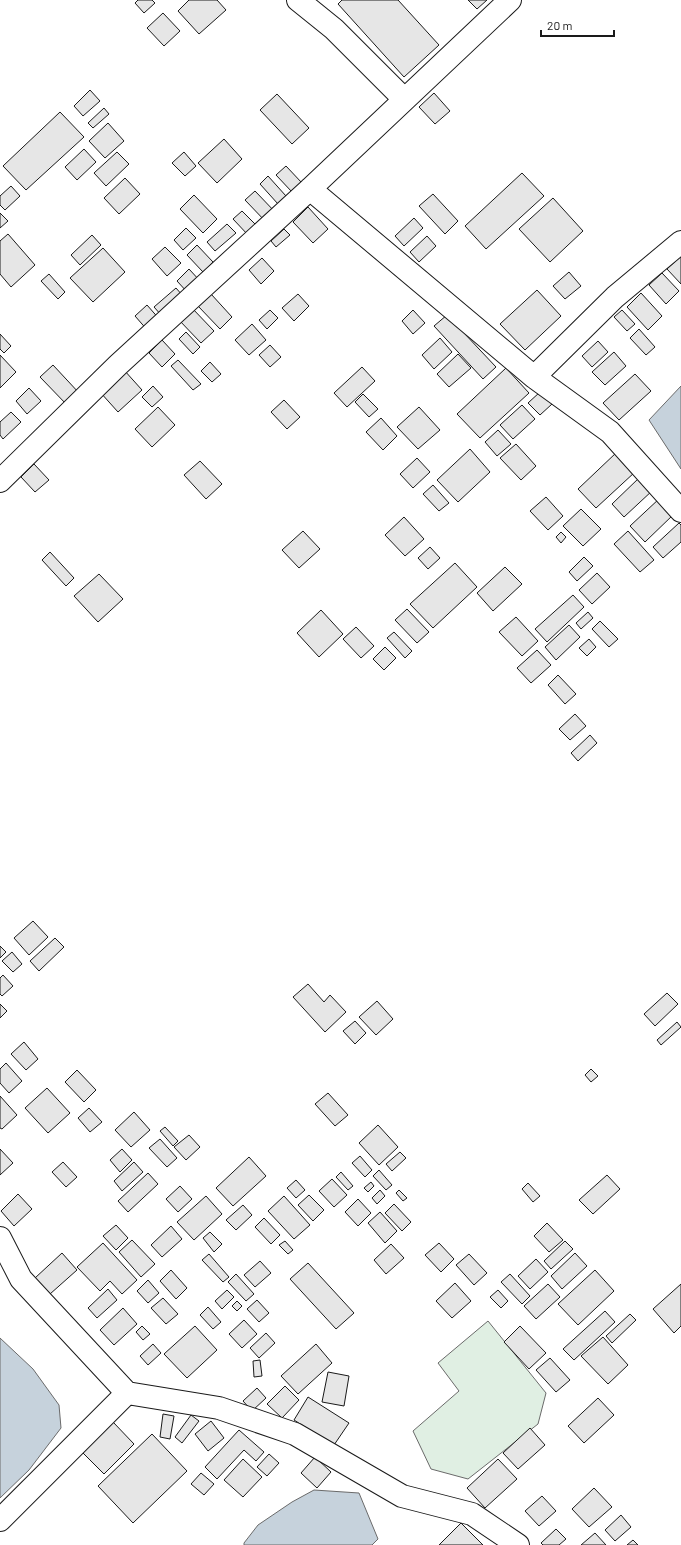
<svg xmlns="http://www.w3.org/2000/svg" width="681" height="1545" font-family="Barlow,sans-serif">
	<style>
		.green { fill: #e0efe3; stroke: #6a6a6a }
		.water { fill: #c6d2dc; stroke: #6a6a6a }
		.building { fill: #e6e6e6; stroke: #1a1a1a }
		.lines { fill: none; stroke-linecap: round; stroke-linejoin: round }
		.minor-casing { stroke: #1a1a1a; stroke-width: 24 }
		.minor { stroke: #fff; stroke-width: 22 }
	</style>
	<rect width="100%" height="100%" fill="#fff"/>
	<path class="green" d="M488 1321 546 1393 538 1424 468 1479 431 1469 413 1431 459 1391 438 1363Z"/>
	<path class="water" d="M681 386V469L649 420Z
		M0 1338 33 1369 59 1405 61 1428 29 1470 0 1498Z
		M314 1490 359 1493 378 1539 372 1545H244V1543L258 1525 292 1502Z"/>
	<path class="building" d="M138 0H152L155 3 144 13 135 3Z
		M189 0H217L226 10 199 34 178 11Z
		M342 0H398L439 45 404 77 338 4Z
		M468 0H487L477 9Z
		M163 13 180 31 164 46 147 28Z
		M90 90 100 101 83 116 74 106Z
		M434 93 450 111 435 124 419 107Z
		M277 94 309 128 292 144 260 110Z
		M104 108 109 114 93 128 88 123Z
		M60 112 84 137 26 190 3 166Z
		M108 123 124 141 105 158 89 141Z
		M224 139 242 159 217 183 198 163Z
		M84 149 96 162 77 180 65 167Z
		M117 152 129 164 106 186 94 173Z
		M184 152 196 166 185 176 172 163Z
		M286 166 302 183 292 192 276 175Z
		M522 173 544 196 486 249 465 226Z
		M268 176 286 196 278 204 260 184Z
		M125 178 140 194 119 214 104 198Z
		M11 186 20 196 5 210 0 205V196Z
		M255 191 277 214 267 223 245 200Z
		M433 194 458 221 445 234 419 206Z
		M194 195 217 219 203 233 180 209Z
		M553 198 583 231 550 262 519 229Z
		M308 207 328 229 313 243 293 222Z
		M242 211 258 227 249 236 233 219Z
		M0 213 8 221 0 228Z
		M414 218 423 228 404 246 395 236Z
		M227 224 236 233 215 251 207 242Z
		M186 228 196 238 183 250 174 240Z
		M284 229 290 235 276 247 271 241Z
		M8 234 35 265 11 287 0 274V241Z
		M92 235 101 245 80 265 71 255Z
		M427 236 436 246 419 262 410 252Z
		M197 245 213 262 203 272 187 255Z
		M165 247 181 263 167 276 152 259Z
		M103 248 125 272 93 302 70 278Z
		M681 256V284L667 269Z
		M262 258 274 271 261 284 249 270Z
		M189 269 201 282 188 293 177 281Z
		M569 272 581 286 565 299 553 286Z
		M662 273 679 291 666 304 649 285Z
		M49 274 65 292 58 299 41 281Z
		M176 288 183 296 162 316 154 307Z
		M537 290 561 316 525 350 500 324Z
		M641 293 662 316 648 330 627 307Z
		M211 294 232 317 220 329 198 306Z
		M298 294 309 306 294 321 282 308Z
		M147 305 161 321 149 332 135 316Z
		M191 307 214 331 201 343 178 319Z
		M270 310 278 318 267 329 259 320Z
		M413 310 425 323 413 334 402 321Z
		M622 310 635 324 627 331 614 317Z
		M447 315 496 367 483 379 434 326Z
		M252 324 266 340 249 355 235 340Z
		M639 329 655 347 646 355 630 338Z
		M186 332 200 347 193 354 179 339Z
		M0 334 11 346 4 353 0 349Z
		M440 338 452 352 434 369 422 355Z
		M162 340 175 354 162 367 149 353Z
		M598 341 608 352 592 367 582 356Z
		M270 345 281 357 270 367 259 355Z
		M614 352 626 366 605 385 592 372Z
		M458 354 471 368 449 387 437 374Z
		M0 355 16 372 0 388Z
		M178 360 201 384 193 390 171 366Z
		M210 362 221 374 212 382 201 371Z
		M53 365 80 394 68 406 40 377Z
		M362 367 375 381 347 407 334 393Z
		M506 368 529 393 480 438 457 414Z
		M124 370 142 390 118 412 100 392Z
		M635 374 651 391 619 420 603 403Z
		M153 386 163 397 152 407 142 397Z
		M29 388 41 401 27 414 16 401Z
		M540 392 552 404 540 415 528 403Z
		M363 394 378 409 369 417 355 402Z
		M284 400 300 417 287 429 271 412Z
		M522 405 535 419 513 439 500 425Z
		M158 407 175 425 152 447 135 429Z
		M419 407 440 430 418 449 397 427Z
		M11 412 21 422 3 439 0 435V422Z
		M381 418 397 436 383 450 366 432Z
		M498 430 511 444 497 456 485 442Z
		M516 444 536 466 521 480 500 458Z
		M470 449 490 472 458 502 437 480Z
		M617 452 635 472 596 508 578 489Z
		M417 458 430 472 413 488 400 474Z
		M200 461 222 484 206 499 184 475Z
		M34 464 49 480 35 492 21 477Z
		M640 477 653 490 624 517 612 504Z
		M433 485 449 503 439 511 423 494Z
		M546 497 563 516 548 530 530 511Z
		M660 498 674 514 645 542 630 526Z
		M581 509 601 529 583 546 563 526Z
		M404 517 424 539 405 556 385 535Z
		M679 523 681 525V542L663 558 653 547Z
		M303 531 320 549 299 568 282 550Z
		M628 531 654 560 640 572 614 544Z
		M561 532 566 537 561 543 556 537Z
		M430 547 440 558 428 569 418 558Z
		M50 552 74 578 66 586 42 560Z
		M584 557 593 566 577 581 569 572Z
		M455 563 477 587 433 628 410 604Z
		M505 567 522 584 493 611 477 593Z
		M597 573 610 587 592 604 579 590Z
		M99 574 123 599 98 622 74 596Z
		M573 595 584 607 547 642 535 629Z
		M407 609 429 632 417 643 395 620Z
		M321 610 343 634 319 657 297 633Z
		M588 612 593 618 581 629 576 623Z
		M516 617 538 641 522 656 499 632Z
		M600 621 618 639 609 647 592 629Z
		M569 625 580 637 556 660 545 647Z
		M356 627 374 646 361 658 343 639Z
		M394 632 412 651 405 658 387 638Z
		M589 639 596 647 587 656 579 648Z
		M385 647 396 658 384 670 373 659Z
		M537 650 551 665 531 683 517 668Z
		M558 675 576 694 565 704 548 685Z
		M575 714 586 726 570 740 559 729Z
		M590 735 597 743 578 761 571 753Z
		M33 921 48 937 29 955 14 938Z
		M55 938 64 947 39 971 30 961Z
		M0 946 6 952 0 958Z
		M12 952 22 964 13 972 2 961Z
		M3 975 13 986 2 996 0 994V978Z
		M308 984 324 1002 330 995 346 1012 325 1032 293 997Z
		M667 993 678 1004 655 1026 644 1014Z
		M377 1001 393 1019 376 1035 359 1017Z
		M0 1004 7 1011 0 1018Z
		M355 1021 366 1033 355 1044 343 1031Z
		M677 1022 681 1027 661 1045 657 1040Z
		M24 1042 38 1059 26 1070 11 1054Z
		M6 1063 22 1081 9 1093 0 1083V1069Z
		M591 1069 598 1076 591 1082 585 1075Z
		M77 1070 96 1090 84 1102 65 1082Z
		M47 1088 70 1113 48 1133 25 1108Z
		M328 1093 348 1115 335 1126 315 1104Z
		M0 1096 17 1115 2 1129 0 1128Z
		M89 1108 102 1122 90 1132 78 1118Z
		M134 1112 150 1130 131 1147 115 1130Z
		M378 1125 398 1147 379 1165 359 1143Z
		M165 1127 178 1141 173 1146 160 1131Z
		M189 1135 200 1147 186 1160 174 1147Z
		M160 1139 177 1158 167 1167 149 1148Z
		M0 1149 13 1163 0 1175Z
		M122 1149 132 1160 120 1172 110 1160Z
		M400 1152 406 1158 392 1171 386 1164Z
		M360 1156 372 1170 365 1177 352 1163Z
		M249 1157 266 1176 233 1206 216 1188Z
		M63 1162 77 1177 66 1187 52 1172Z
		M134 1162 143 1172 122 1191 114 1181Z
		M379 1170 392 1185 386 1190 373 1176Z
		M341 1172 353 1186 348 1190 336 1177Z
		M148 1173 158 1184 128 1212 118 1201Z
		M607 1175 620 1189 593 1214 579 1200Z
		M332 1179 347 1195 334 1207 319 1191Z
		M296 1180 305 1190 296 1198 287 1188Z
		M371 1182 374 1186 368 1192 364 1188Z
		M528 1183 540 1196 533 1202 522 1189Z
		M180 1186 192 1199 178 1212 166 1199Z
		M380 1190 385 1196 377 1204 372 1198Z
		M399 1190 407 1198 403 1201 396 1193Z
		M18 1194 32 1209 14 1226 1 1211Z
		M309 1195 324 1210 313 1221 298 1205Z
		M206 1196 222 1214 194 1240 177 1222Z
		M284 1196 310 1225 294 1239 268 1211Z
		M358 1199 371 1213 358 1226 345 1212Z
		M394 1204 411 1222 402 1231 385 1213Z
		M243 1205 252 1215 236 1230 226 1220Z
		M380 1212 397 1231 385 1243 368 1223Z
		M264 1218 280 1235 271 1244 255 1227Z
		M547 1223 563 1240 549 1252 534 1236Z
		M116 1225 128 1238 116 1250 103 1236Z
		M171 1226 182 1239 162 1257 151 1245Z
		M210 1232 222 1244 214 1252 203 1238Z
		M132 1240 155 1264 141 1277 119 1252Z
		M285 1241 293 1250 288 1254 279 1245Z
		M565 1241 573 1249 551 1269 544 1261Z
		M103 1243 137 1280 122 1294 110 1281 100 1291 77 1267Z
		M439 1243 454 1259 441 1272 425 1255Z
		M391 1244 404 1258 386 1274 374 1260Z
		M62 1253 77 1270 50 1294 35 1278Z
		M575 1253 587 1266 562 1289 551 1276Z
		M209 1254 229 1277 223 1282 202 1260Z
		M469 1254 487 1273 474 1285 456 1265Z
		M536 1259 548 1272 530 1289 518 1276Z
		M260 1261 271 1273 255 1287 244 1275Z
		M308 1263 354 1313 336 1329 290 1279Z
		M171 1270 187 1288 176 1299 160 1281Z
		M595 1270 614 1291 578 1325 558 1304Z
		M236 1274 254 1294 246 1301 228 1282Z
		M510 1274 530 1296 522 1304 501 1282Z
		M148 1280 159 1293 148 1303 137 1291Z
		M455 1283 471 1301 452 1318 436 1301Z
		M548 1284 560 1297 536 1319 524 1306Z
		M681 1284V1326L674 1333 653 1309Z
		M108 1289 117 1300 97 1318 88 1308Z
		M227 1290 234 1297 222 1309 215 1301Z
		M498 1290 508 1301 501 1308 490 1297Z
		M163 1298 178 1314 166 1324 151 1308Z
		M257 1300 269 1313 259 1322 247 1309Z
		M237 1301 242 1306 237 1311 232 1306Z
		M208 1307 221 1322 213 1329 200 1315Z
		M123 1308 137 1324 114 1345 100 1330Z
		M605 1311 615 1322 574 1360 563 1349Z
		M630 1314 636 1320 612 1343 606 1336Z
		M244 1320 257 1334 242 1348 229 1334Z
		M142 1326 150 1334 143 1340 136 1332Z
		M195 1326 217 1350 187 1378 164 1354Z
		M520 1326 546 1353 529 1369 504 1342Z
		M266 1333 275 1343 259 1358 250 1348Z
		M603 1337 628 1365 608 1384 581 1356Z
		M153 1344 161 1353 148 1365 140 1356Z
		M316 1344 332 1363 298 1394 281 1376Z
		M550 1358 570 1380 556 1392 536 1370Z
		M260 1360 262 1376 254 1377 253 1361Z
		M328 1372 349 1376 344 1406 322 1402Z
		M285 1386 299 1400 282 1418 267 1404Z
		M257 1388 266 1398 252 1411 243 1401Z
		M308 1397 349 1423 334 1445 294 1420Z
		M598 1398 614 1415 584 1443 568 1426Z
		M163 1414 174 1416 170 1439 160 1437Z
		M191 1415 199 1421 182 1443 175 1437Z
		M211 1421 224 1438 208 1451 195 1434Z
		M113 1422 134 1444 104 1474 82 1452Z
		M530 1428 545 1445 518 1469 503 1453Z
		M239 1430 264 1452 256 1461 244 1450 217 1479 205 1467Z
		M152 1434 187 1471 133 1523 98 1486Z
		M269 1454 279 1463 267 1476 257 1467Z
		M315 1457 331 1472 317 1488 301 1473Z
		M243 1459 262 1477 243 1497 224 1480Z
		M498 1459 517 1479 485 1508 467 1488Z
		M201 1473 214 1484 204 1495 191 1484Z
		M594 1488 612 1507 589 1527 572 1509Z
		M542 1496 556 1511 539 1526 525 1511Z
		M621 1515 631 1527 615 1541 605 1530Z
		M461 1523 483 1545H439Z
		M556 1529 566 1539 559 1545H543L541 1543Z
		M595 1533 606 1545H581Z
		M633 1540 638 1545H627Z"/>
	<g class="lines">
		<g class="minor-casing">
			<path id="minor" d="M298 0 334 29 404 99
				M310 189 534 377 610 432 681 511
				M534 377 615 297 681 242
				M0 481 118 365 310 189 510 0
				M0 1238 21 1279 127 1393 219 1408 295 1434 402 1496 472 1514 518 1545
				M0 1520 127 1393"/>
		</g>
		<use href="#minor" class="minor"/>
	</g>
	<path d="M541 30v6h73v-6" fill="none" stroke="#1a1a1a" stroke-width="2"/>
	<text x="547" y="30" font-size="12" fill="#1a1a1a" stroke="#ffffff" stroke-width="3" paint-order="stroke">20 m</text>
</svg>
